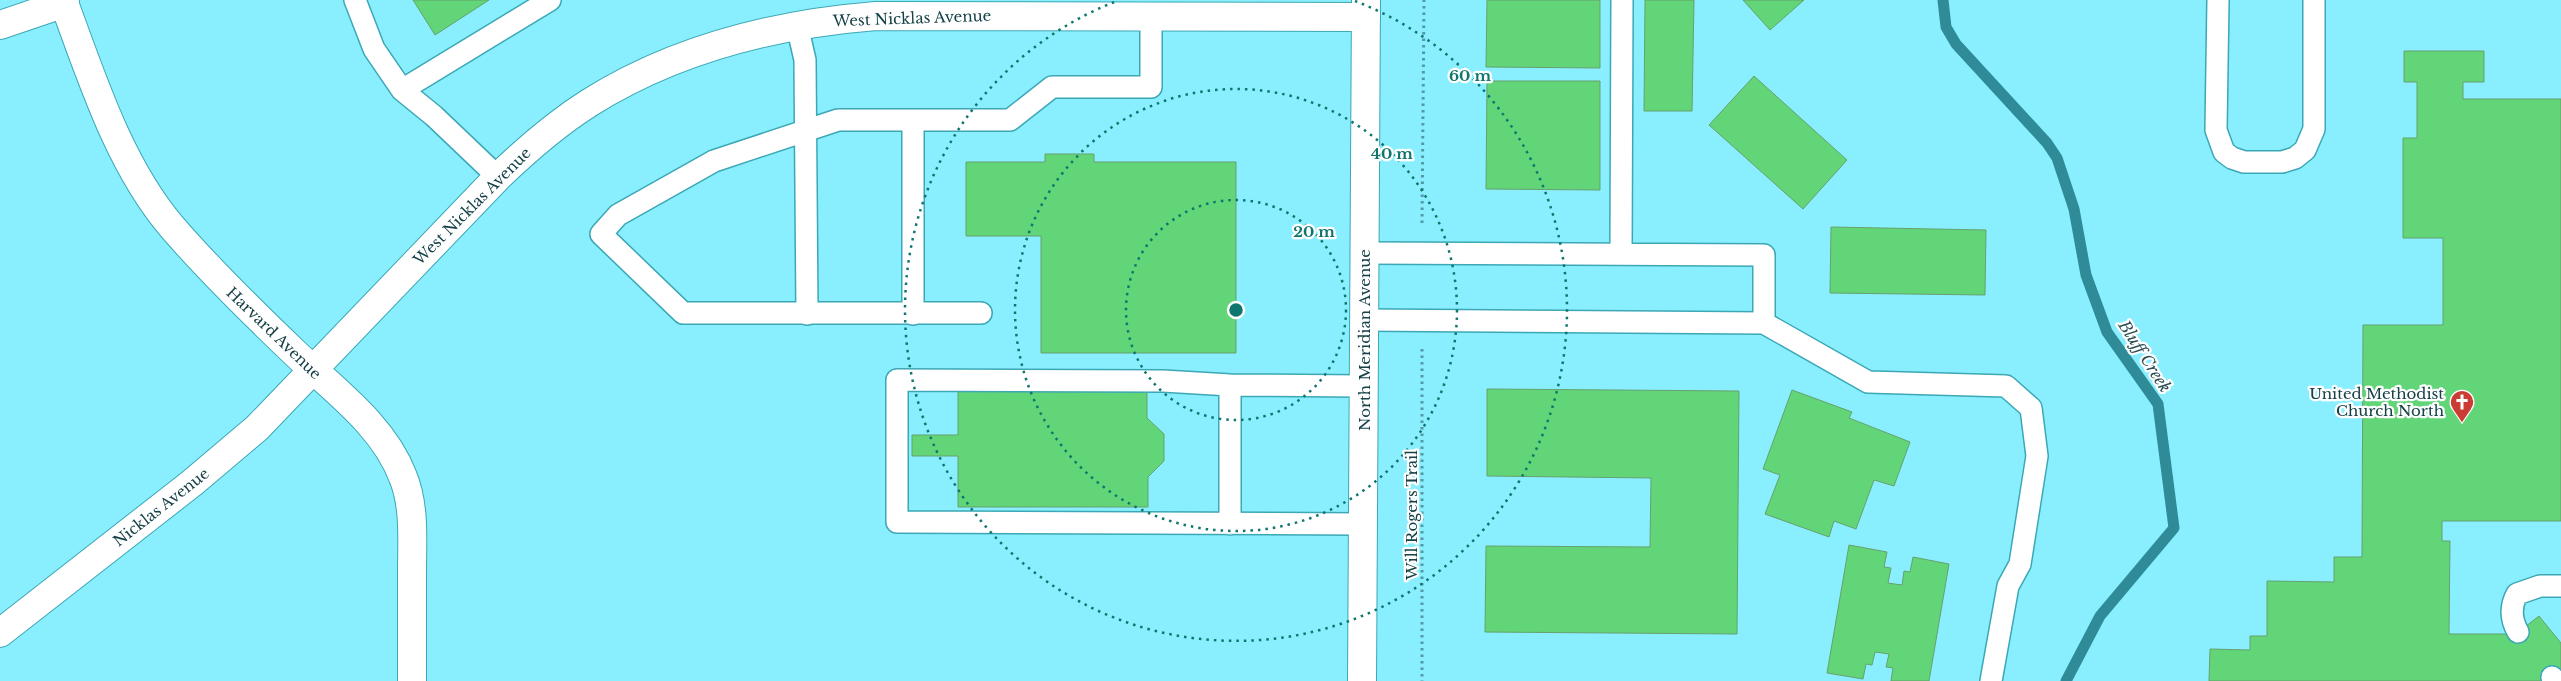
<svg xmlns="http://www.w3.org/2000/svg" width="2561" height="681" font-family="'Libre Baskerville',serif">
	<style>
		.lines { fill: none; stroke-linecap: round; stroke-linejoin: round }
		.stream { stroke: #2f8b98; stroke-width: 11 }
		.building { fill: #61d577; stroke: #66a16e }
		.lane-casing { stroke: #3ca7b5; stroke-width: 24 }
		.street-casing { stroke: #3ca7b5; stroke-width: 30 }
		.secondary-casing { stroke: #3ca7b5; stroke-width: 30 }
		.path { stroke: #509aa5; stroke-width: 3; stroke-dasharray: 2.5 4; stroke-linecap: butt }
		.lane { stroke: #fff; stroke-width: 21 }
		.street { stroke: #fff; stroke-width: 28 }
		.secondary { stroke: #fff; stroke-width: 28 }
		.ring { fill: none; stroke: #0f766e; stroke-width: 2.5; stroke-dasharray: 2.5 5 }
		.labels { text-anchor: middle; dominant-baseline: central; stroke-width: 4.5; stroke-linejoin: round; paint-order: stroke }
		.street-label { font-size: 15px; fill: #154147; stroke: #fefefe }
		.poi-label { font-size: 15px; fill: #154147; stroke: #fefefe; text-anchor: end }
		.water-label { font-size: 16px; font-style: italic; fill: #2c4e52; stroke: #fefefe }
		.centre { fill: #0f766e; stroke: #fefefe; stroke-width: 2.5 }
		.ring-label { font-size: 15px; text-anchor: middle; font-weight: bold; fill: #0f766e; stroke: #fefefe; stroke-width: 4.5; stroke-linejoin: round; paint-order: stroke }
	</style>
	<rect width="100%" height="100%" fill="#89effe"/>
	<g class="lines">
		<path class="stream" d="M1943 0 1946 27 1956 44 2047 143 2057 158 2074 209 2086 275 2107 332 2158 404 2174 528 2100 616 2066 681"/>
	</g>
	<path class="building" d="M413 0H489L435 35Z
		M1487 0H1600V68L1486 67Z
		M1645 0H1694L1692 111H1644Z
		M1743 0H1804L1770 30Z
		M2404 51H2484V82H2463V99H2561V521H2442V541H2450L2449 634H2516L2539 616 2561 643V670L2547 681H2209L2210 649 2250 650V636H2267V581L2334 582V557H2362L2363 325H2443V238H2403V138H2417V82H2404Z
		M1754 76 1847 160 1803 209 1709 125Z
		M1487 81H1600V190L1486 189Z
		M1045 154H1094V162H1236V353H1041V236H966V162H1045Z
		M1831 227 1986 230 1985 295 1830 293Z
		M958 389 1147 390V418L1164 434V461L1148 477V507H958V456H912V435H958Z
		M1487 389 1739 391 1737 634 1485 632 1486 546 1650 547 1651 478 1487 476Z
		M1792 390 1852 412 1849 418 1910 442 1894 486 1874 480 1856 529 1834 521 1829 537 1765 514 1780 475 1763 469Z
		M1849 545 1887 552 1884 567 1891 568 1888 583 1902 585 1904 571 1910 572 1913 557 1949 564 1929 681H1891L1893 668 1886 667 1889 654 1875 652 1872 665 1866 664 1863 679 1827 673Z"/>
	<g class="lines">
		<g class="lane-casing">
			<path id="lane" d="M355 0 374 49 402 90 434 116 498 177
				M2218 0 2216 130 2224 152 2232 158 2244 162H2282L2295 158 2305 150 2314 129V0
				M797 25 805 60 807 314
				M402 90 550 0
				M913 120V314
				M1364 253 1764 255V323L1868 382 2006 386 2031 408 2037 456 2020 564 2008 586 1991 681
				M1621 254 1622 0
				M981 313H683L601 234 618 215 714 161 838 120H1010L1052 87H1151V16
				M1364 320 1764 323
				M1230 524V385
				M1363 524 897 522V380L1163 381 1230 385 1364 386
				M2518 632C2511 620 2510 607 2517 594L2540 586H2561
				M2552 677 2556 681"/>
		</g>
		<g class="street-casing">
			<path id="street" d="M63 0C91 76 119 165 172 227 211 272 253 313 296 354 334 390 384 426 403 477 415 506 412 541 412 572 412 609 412 645 412 681
				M0 25 65 3
				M0 633 192 483 257 428 498 177C526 150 556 124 589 103 675 49 775 24 876 16L1366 17"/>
		</g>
		<g class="secondary-casing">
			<path id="secondary" d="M1362 681 1366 0"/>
		</g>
		<path class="path" d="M1422 223 1424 0
			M1422 349V681"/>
		<use href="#lane" class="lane"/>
		<use href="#street" class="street"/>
		<use href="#secondary" class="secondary"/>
	</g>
	<g class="ring">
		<circle cx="1236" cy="310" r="110"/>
		<circle cx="1236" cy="310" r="221"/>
		<path d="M1355 1A331 331 0 1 1 1117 1"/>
	</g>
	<defs>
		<g id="church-pin" transform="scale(1.25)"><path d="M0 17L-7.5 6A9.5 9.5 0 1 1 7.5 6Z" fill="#ca3c34" stroke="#fefefe"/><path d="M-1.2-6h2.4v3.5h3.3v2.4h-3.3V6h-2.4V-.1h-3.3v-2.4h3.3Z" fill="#fff"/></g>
	</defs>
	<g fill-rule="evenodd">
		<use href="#church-pin" x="2462" y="402"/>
	</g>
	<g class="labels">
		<g class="street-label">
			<text transform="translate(912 18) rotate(-2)">West Nicklas Avenue</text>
			<text transform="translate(472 206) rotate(-45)">West Nicklas Avenue</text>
			<text transform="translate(274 333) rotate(44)">Harvard Avenue</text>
			<text transform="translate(1364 340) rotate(-90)">North Meridian Avenue</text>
			<text transform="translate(161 507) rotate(-38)">Nicklas Avenue</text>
			<text transform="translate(1411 515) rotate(-90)">Will Rogers Trail</text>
		</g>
		<g class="poi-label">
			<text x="2444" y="393">United Methodist<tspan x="2444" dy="17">Church North</tspan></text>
		</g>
		<g class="water-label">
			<text transform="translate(2145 356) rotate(57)">Bluff Creek</text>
		</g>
	</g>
	<circle cx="1236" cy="310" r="8" class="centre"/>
	<g class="ring-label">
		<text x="1470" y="81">60 m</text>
		<text x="1392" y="159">40 m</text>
		<text x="1314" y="237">20 m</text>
	</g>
</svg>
